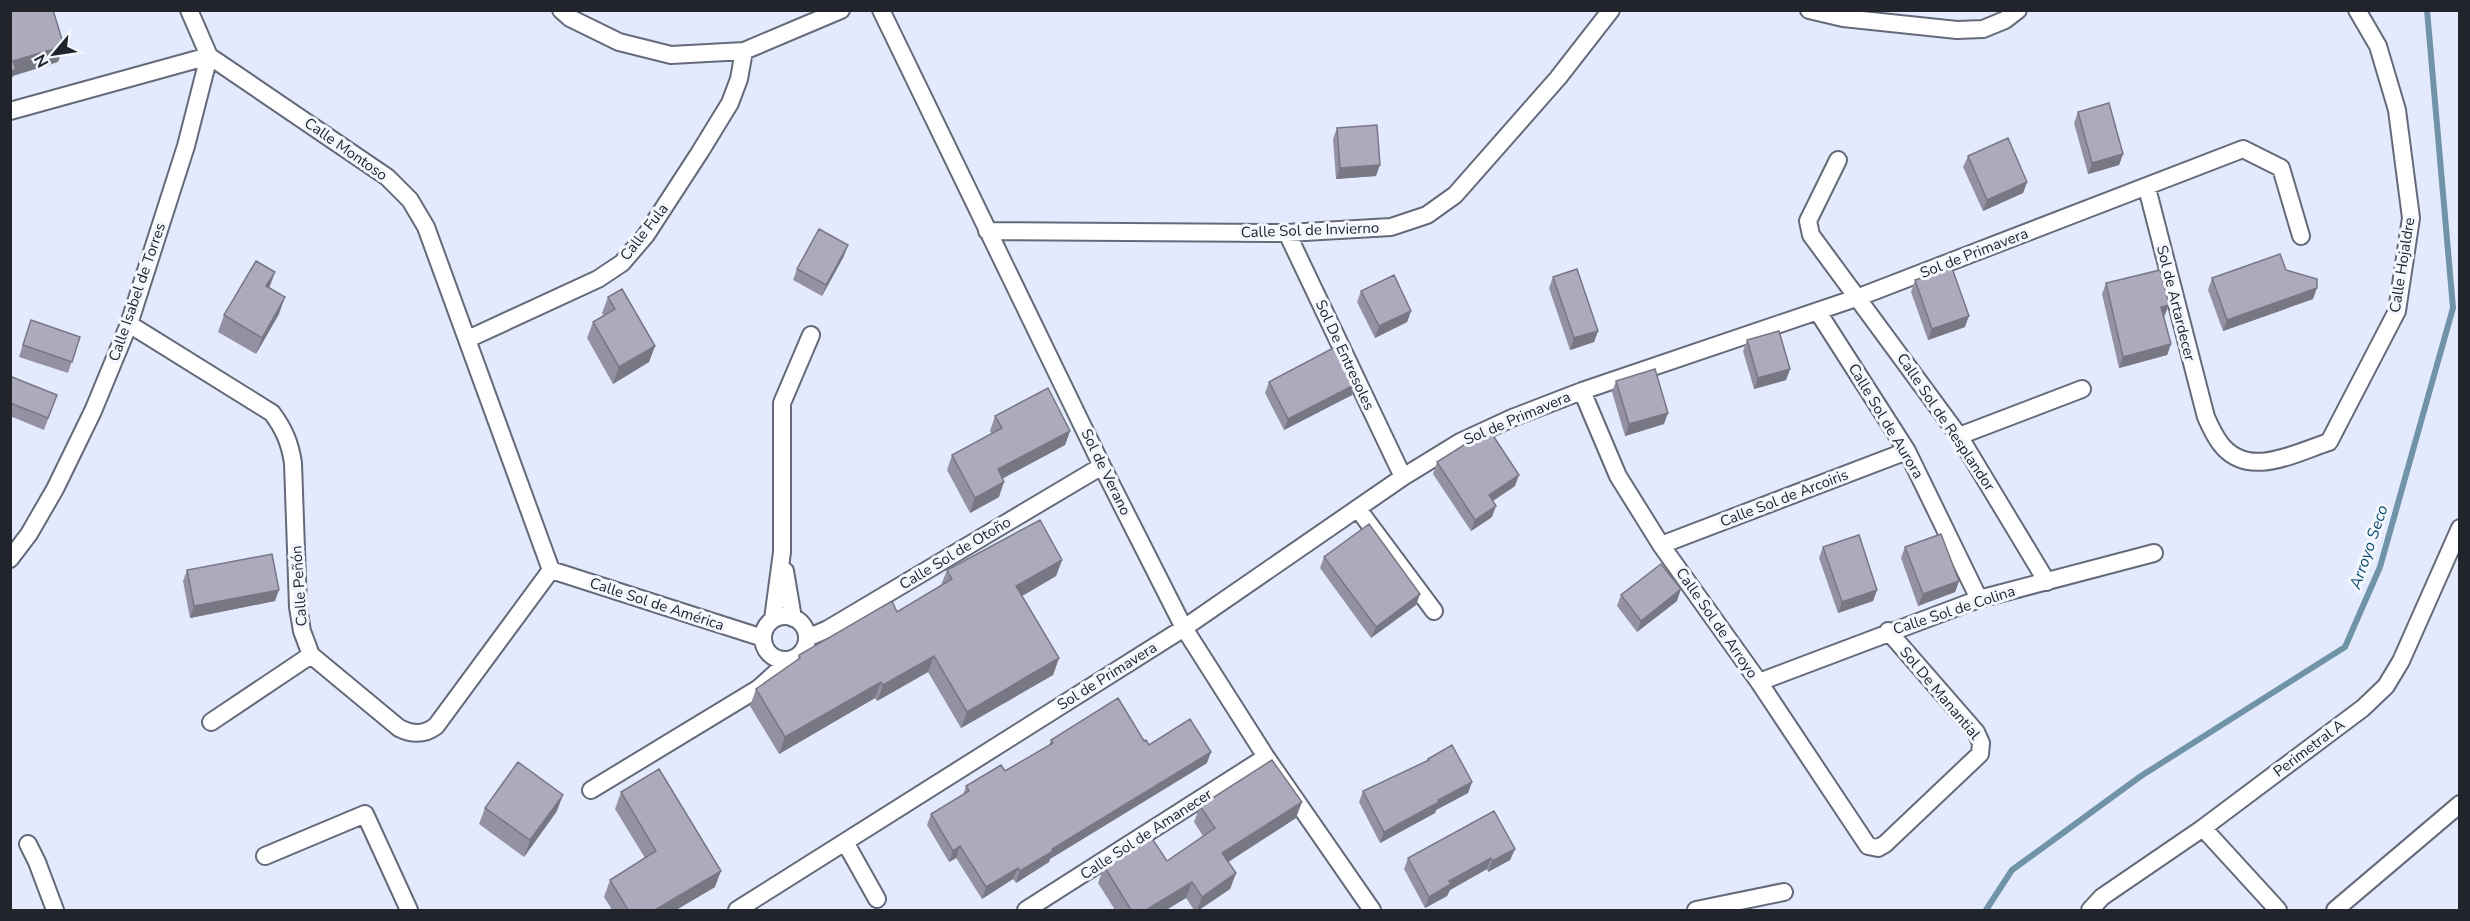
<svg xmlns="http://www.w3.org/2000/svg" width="2470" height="921" font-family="'Nunito Sans',sans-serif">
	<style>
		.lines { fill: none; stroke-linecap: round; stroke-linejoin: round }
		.stream { stroke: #7093a7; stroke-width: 6 }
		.minor-casing { stroke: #656a7a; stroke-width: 20 }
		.minor { stroke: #fff; stroke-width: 16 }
		.wall { fill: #9492a2 }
		.shaded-wall { fill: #787784 }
		.building { fill: #acaabc; stroke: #787784; stroke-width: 1.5 }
		.labels { text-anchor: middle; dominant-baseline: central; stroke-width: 6; stroke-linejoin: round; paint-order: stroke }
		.street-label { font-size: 15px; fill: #22242b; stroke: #f5f7ff }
		.water-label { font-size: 16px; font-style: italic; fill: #0e4f6e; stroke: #f5f7ff }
	</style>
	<rect width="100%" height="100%" fill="#e4eafd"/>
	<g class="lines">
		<path class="stream" d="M1986 910 2012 870 2141 776 2345 647 2380 567 2453 308 2427 10"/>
		<g class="minor-casing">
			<path id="minor" d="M561 10 570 18 619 42 671 55 744 51 841 10
				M881 10 1102 466 1184 628 1266 757 1372 910
				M1809 10 1843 18 1957 30 1983 29 2005 20 2018 10
				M10 111 209 56 387 177 410 200 426 227 551 570
				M1838 160 1808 221 1811 235 1959 436 2047 582
				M2147 188 2206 417C2210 426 2214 435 2220 443 2247 480 2295 453 2329 442L2397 311 2411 218 2397 110 2378 46 2357 10
				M987 231 1287 233 1391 227 1427 215 1455 195 1558 78 1611 10
				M1287 233 1403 477
				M1818 312 1907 451 1979 599
				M129 324 272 413C284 429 290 443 293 463L298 607 302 631 311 655 399 728C413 735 424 735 436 726L551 570
				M468 339 598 279 622 263 646 235 700 152 730 103 739 79 744 51
				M1582 391 1618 476 1661 545 1759 682 1868 846 1878 848 1885 844 1980 754 1981 743 1976 732 1888 631
				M1959 436 2082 389
				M1358 509 1434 611
				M1661 545 1907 451
				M10 559 29 534 55 489 93 411 129 324 186 146 209 56 189 10
				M551 570 763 638
				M785 571 793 618
				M763 638a22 22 0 1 1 44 0a22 22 0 1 1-44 0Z
				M773 619 782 552V403L811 335
				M807 638 828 629 1102 466
				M1759 682 1979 599 2154 553
				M211 722 311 655
				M591 790 759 688 791 659
				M2203 828 2278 910
				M845 842 877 899
				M28 844 37 862 55 910
				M265 856 365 814 409 910
				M737 910 1184 628 1403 477 1460 442 1512 418 1582 391 1859 297 2243 149 2281 168 2301 236
				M1026 910 1266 757
				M1696 910 1784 892
				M2090 910 2102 897 2203 828 2363 708 2386 686 2401 661 2460 528
				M2335 910 2460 804"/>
		</g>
		<use href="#minor" class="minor"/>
	</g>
	<path class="wall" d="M2078 112 2123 154 2119 165 2088 174 2074 123Z
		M1337 128 1376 176 1336 179 1333 139Z
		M1968 156 2027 182 2023 193 1983 211 1963 167Z
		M844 256 822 296 793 280 797 269Z
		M2286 270 2313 299 2223 331 2208 290 2212 278Z
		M275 272 269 288 279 314 256 354 218 332 224 315Z
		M1553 277 1598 331 1594 342 1570 350 1549 288Z
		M1915 280 1965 327 1928 340 1911 292Z
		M2106 283 2169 305 2164 317 2171 344 2167 355 2119 368 2102 294Z
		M1361 291 1411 311 1407 322 1375 338 1357 302Z
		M608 297 655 346 649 362 613 384 587 338 593 322 604 316 602 313Z
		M27 331 80 337 68 373 19 357Z
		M1747 340 1790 369 1786 380 1754 389 1743 351Z
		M10 381 53 406 44 430 10 416Z
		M1616 381 1664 424 1625 436 1612 392Z
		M1269 382 1356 384 1352 395 1284 430 1265 393Z
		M995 416 1070 431 1065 445 1002 479 999 497 970 513 947 470 952 455 992 434 990 431Z
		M1437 462 1515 486 1493 501 1492 517 1471 531 1433 474Z
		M1823 547 1877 590 1873 601 1838 613 1819 558Z
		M1905 547 1959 581 1955 592 1918 606 1901 558Z
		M1324 557 1420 594 1416 605 1371 638 1320 568Z
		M1062 560 1056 576 1022 596 1059 658 1053 675 961 728 928 672 877 701 875 698 779 754 750 706 756 689 797 660 799 655 897 612 941 585 947 570Z
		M187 570 275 601 190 618 183 581Z
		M1621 595 1677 601 1637 632 1617 606Z
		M1051 740 1144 741 1149 745 1207 763 1050 859 1049 862 1016 883 1013 879 982 899 956 858 949 862 927 825 931 814 963 795 966 786 1005 771 1049 745Z
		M1428 759 1472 782 1468 793 1436 810 1435 813 1380 843 1359 802 1363 791 1427 761Z
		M621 792 715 887 676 910H612L604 897 610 880 645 858 615 809Z
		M1200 806 1296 818 1228 862 1236 873 1230 889 1199 910H1194L1186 898 1166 910H1115L1098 883 1104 866 1167 861 1203 836 1194 822Z
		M485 808 557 811 524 857 479 824Z
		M1515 849 1510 860 1488 872 1487 869 1450 890 1447 896 1425 908 1404 869 1408 858Z"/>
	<path class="shaded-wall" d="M64 46 58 62 13 76 10 83V69L13 61Z
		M2123 154 2119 165 2088 174 2092 163Z
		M1380 165 1376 176 1336 179 1340 168Z
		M2027 182 2023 193 1983 211 1987 200Z
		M848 245 844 256 822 296 826 285Z
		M275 272 269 288 266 286Z
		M2317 288 2313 299 2223 331 2227 320Z
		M285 297 279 314 256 354 262 338Z
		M2169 305 2164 316 2157 318 2161 307Z
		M1411 311 1407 322 1375 338 1379 326Z
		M1969 316 1965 327 1928 340 1932 329Z
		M1598 331 1594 342 1570 350 1574 338Z
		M2171 344 2167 355 2119 368 2123 357Z
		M655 346 649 362 613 384 619 367Z
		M1790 369 1786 380 1754 389 1758 378Z
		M1356 384 1352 395 1284 430 1288 419Z
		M1668 413 1664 424 1625 436 1629 424Z
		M1070 431 1065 445 992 484 998 469Z
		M1519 475 1515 486 1485 506 1489 495Z
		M1004 482 999 497 970 513 975 498Z
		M1496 506 1492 517 1471 531 1475 520Z
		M1062 560 1056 576 1010 603 1016 586Z
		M1959 581 1955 592 1918 606 1923 594Z
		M1681 589 1677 601 1637 632 1641 621Z
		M279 590 275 601 190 618 194 606Z
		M1877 590 1873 601 1838 613 1842 602Z
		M1420 594 1416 605 1371 638 1376 627Z
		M934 656 928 672 877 701 883 685Z
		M1059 658 1053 675 961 728 967 712Z
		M881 682 875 698 779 754 785 737Z
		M1211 752 1207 763 1050 859 1049 862 1016 883 1020 871 1052 849Z
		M1472 782 1468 793 1436 810 1435 813 1380 843 1384 832 1438 800Z
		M563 795 557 811 524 857 530 840Z
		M1302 802 1296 818 1216 870 1222 853Z
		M960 846 956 858 949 862 953 851Z
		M1515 849 1510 860 1488 872 1492 861Z
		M1491 858 1487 869 1450 890 1447 896 1425 908 1429 897 1449 881Z
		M1018 868 1013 879 982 899 986 887Z
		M721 871 715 887 676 910H655Z
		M1236 873 1230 889 1199 910H1197L1202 897Z
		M1192 882 1186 898 1166 910H1146Z"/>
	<path class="building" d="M10 10H53L64 46 13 61 16 70 10 71Z
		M2109 103 2123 154 2092 163 2078 112Z
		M1377 125 1380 165 1340 168 1337 128Z
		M2008 138 2027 182 1987 200 1968 156Z
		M819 229 848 245 826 285 797 269Z
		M2280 254 2286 270 2317 279V288L2227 320 2212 278Z
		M256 261 275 272 266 286 285 297 262 338 224 315Z
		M1952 268 1969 316 1932 329 1915 280Z
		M1577 269 1598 331 1574 338 1553 277Z
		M2160 270 2169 305 2161 307 2171 344 2123 357 2106 283Z
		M1394 275 1411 311 1379 326 1361 291Z
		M622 289 655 346 619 367 593 322 615 309 608 297Z
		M31 320 80 337 72 362 23 345Z
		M1779 331 1790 369 1758 378 1747 340Z
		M1337 346 1356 384 1288 419 1269 382Z
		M1655 369 1668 413 1629 424 1616 381Z
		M12 377 57 395 48 418 10 403V381Z
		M1048 388 1070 431 998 469 1004 482 975 498 952 455 1002 428 995 416Z
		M1490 431 1519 475 1489 495 1496 506 1475 520 1437 462 1475 438Z
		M1040 520 1062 560 1016 586 1059 658 967 712 934 656 883 685 881 682 785 737 756 689 800 658 799 655 892 601 897 612 952 579 947 570Z
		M1369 524 1420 594 1376 627 1324 557Z
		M1941 534 1959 581 1923 594 1905 547Z
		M1859 535 1877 590 1842 602 1823 547Z
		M272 554 279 590 194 606 187 570Z
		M1661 564 1681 589 1641 621 1621 595Z
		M1118 698 1144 741 1146 740 1149 745 1190 719 1211 752 1052 849 1053 851 1020 871 1018 868 986 887 960 846 953 851 931 814 969 791 966 786 1001 765 1005 771 1053 743 1051 740Z
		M1452 745 1472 782 1438 800 1439 802 1384 832 1363 791 1429 760 1428 759Z
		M1272 760 1302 802 1222 853 1236 873 1202 897 1192 882 1146 910H1131L1104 866 1151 837 1167 861 1215 828 1200 806Z
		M518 762 563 795 530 840 485 808Z
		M659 769 721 871 655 910H628L610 880 656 851 621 792Z
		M1494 811 1515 849 1492 861 1491 858 1449 881 1451 884 1429 897 1408 858Z"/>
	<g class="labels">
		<g class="street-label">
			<text transform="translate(346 149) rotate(35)">Calle Montoso</text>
			<text transform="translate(1310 230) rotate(-2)">Calle Sol de Invierno</text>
			<text transform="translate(644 232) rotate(-52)">Calle Fula</text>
			<text transform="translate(1974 253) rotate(-21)">Sol de Primavera</text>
			<text transform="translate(2402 265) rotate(-81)">Calle Hojaldre</text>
			<text transform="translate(137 292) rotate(-71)">Calle Isabel de Torres</text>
			<text transform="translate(2176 303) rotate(76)">Sol de Artardecer</text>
			<text transform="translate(1345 355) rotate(65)">Sol De Entresoles</text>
			<text transform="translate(1517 418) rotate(-23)">Sol de Primavera</text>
			<text transform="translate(1886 421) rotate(59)">Calle Sol de Aurora</text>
			<text transform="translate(1946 422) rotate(56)">Calle Sol de Resplandor</text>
			<text transform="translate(1106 472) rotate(64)">Sol de Verano</text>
			<text transform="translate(1784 498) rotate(-21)">Calle Sol de Arcoiris</text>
			<text transform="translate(955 553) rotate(-31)">Calle Sol de Otoño</text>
			<text transform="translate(299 586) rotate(-94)">Calle Peñón</text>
			<text transform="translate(657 604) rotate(18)">Calle Sol de América</text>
			<text transform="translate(1954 610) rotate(-18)">Calle Sol de Colina</text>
			<text transform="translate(1717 623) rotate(55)">Calle Sol de Arroyo</text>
			<text transform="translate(1107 676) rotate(-32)">Sol de Primavera</text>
			<text transform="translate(1940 693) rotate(50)">Sol De Manantial</text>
			<text transform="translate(2309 748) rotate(-37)">Perimetral A</text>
			<text transform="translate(1146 834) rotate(-33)">Calle Sol de Amanecer</text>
		</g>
		<g class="water-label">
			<text transform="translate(2369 547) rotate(-71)">Arroyo Seco</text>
		</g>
	</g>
	<rect width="2470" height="921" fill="none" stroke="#22242b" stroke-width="24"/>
	<g transform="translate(54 54) rotate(241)" stroke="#f5f7ff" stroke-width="4.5" paint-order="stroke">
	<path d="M0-4.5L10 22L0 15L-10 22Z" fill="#22242b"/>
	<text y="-9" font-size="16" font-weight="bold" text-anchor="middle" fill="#22242b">N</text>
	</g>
</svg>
